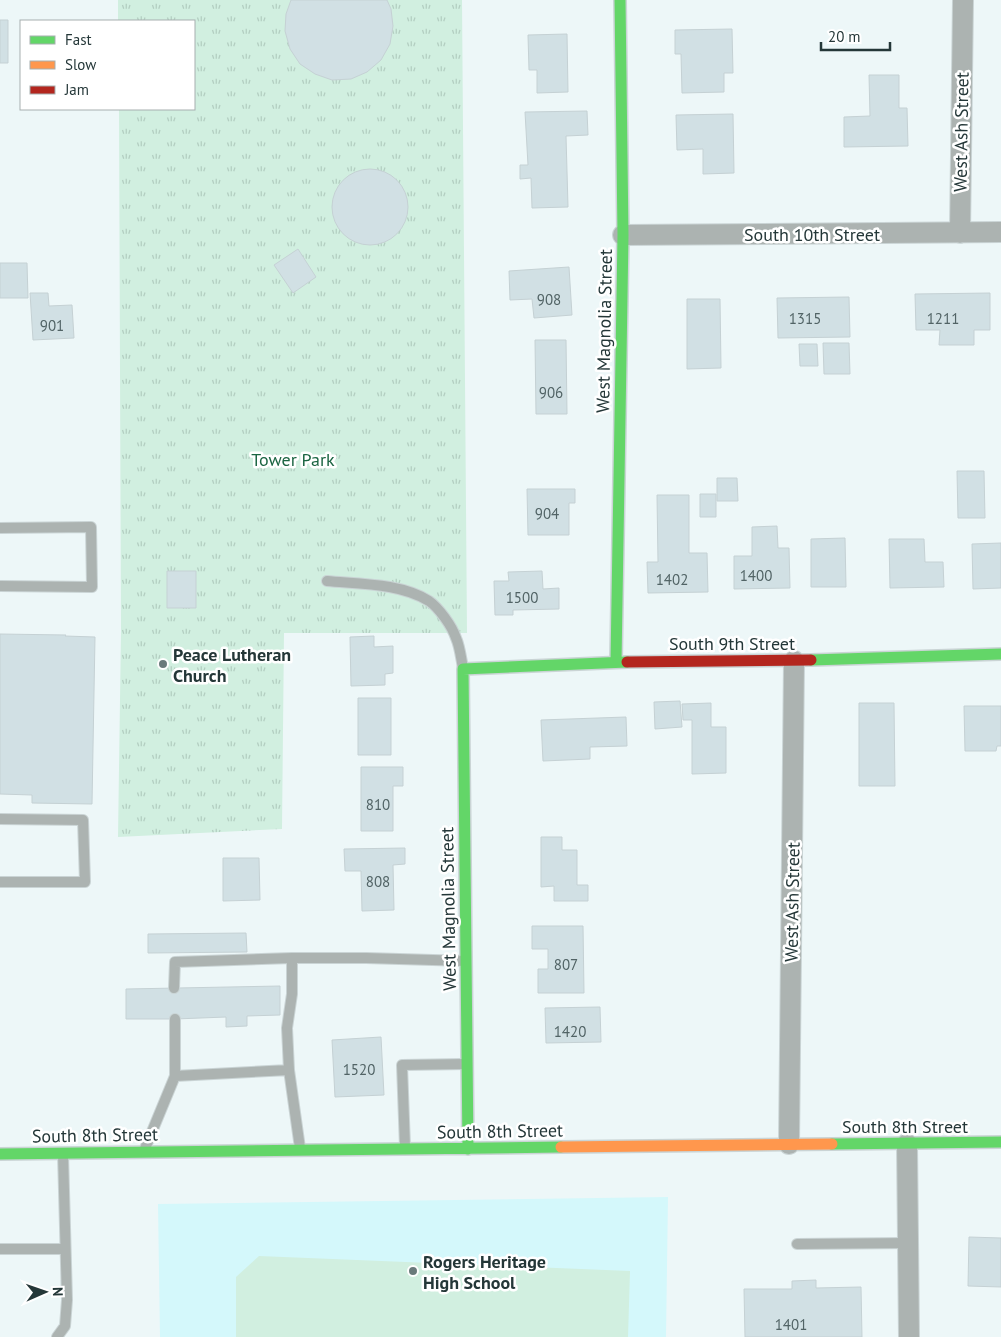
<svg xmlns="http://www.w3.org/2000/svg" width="1001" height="1337" font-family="'PT Sans',sans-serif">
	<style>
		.built { fill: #d4f8fb }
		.grass { fill: #d1efe0 }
		.park { fill: url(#park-tufts) }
		.building { fill: #d1e0e4; stroke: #c5d1d4 }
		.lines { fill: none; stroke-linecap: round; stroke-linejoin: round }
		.lane-casing { stroke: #cad4d5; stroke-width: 12 }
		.street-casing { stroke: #cad4d5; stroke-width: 22 }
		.fast-casing { stroke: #cad4d5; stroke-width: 14 }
		.slow-casing { stroke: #cad4d5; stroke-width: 14 }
		.jam-casing { stroke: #cad4d5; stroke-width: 14 }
		.lane { stroke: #acb3b1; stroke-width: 10 }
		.street { stroke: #acb3b1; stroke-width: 20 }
		.fast { stroke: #63d668; stroke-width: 11 }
		.slow { stroke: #ff974d; stroke-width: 11 }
		.jam { stroke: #b3261e; stroke-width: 11 }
		.poi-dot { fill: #6a7a7b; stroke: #fff; stroke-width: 2 }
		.labels { text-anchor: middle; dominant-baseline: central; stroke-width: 5; stroke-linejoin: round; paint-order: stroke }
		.number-label { font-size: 15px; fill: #516365 }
		.street-label { font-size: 18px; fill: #243738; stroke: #fff }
		.park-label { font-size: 18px; fill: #1b6542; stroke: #fff }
		.poi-label { font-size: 18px; font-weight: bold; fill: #243738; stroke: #fff; text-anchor: start }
	</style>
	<defs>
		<pattern id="park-tufts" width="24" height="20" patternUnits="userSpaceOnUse" patternTransform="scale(1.25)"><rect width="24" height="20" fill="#d1efe0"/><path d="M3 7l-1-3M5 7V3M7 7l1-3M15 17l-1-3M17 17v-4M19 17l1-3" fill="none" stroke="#b3cec1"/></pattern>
	</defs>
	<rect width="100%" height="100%" fill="#edf7f8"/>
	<path class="built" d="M668 1197 666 1337H160L158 1204Z"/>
	<path class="grass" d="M259 1256 630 1271 628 1337H236V1277Z"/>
	<path class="park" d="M118 0H462L467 633H284L282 829 118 837 121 631 119 109H194V21H118Z"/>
	<path class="building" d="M291 0H387L391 9 393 26 390 44 381 60 367 72 351 79 332 80 315 74 300 64 290 49 285 31 286 14Z
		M0 20H8V63H0Z
		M732 29 733 73H724V92L682 93 681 54H675V30Z
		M567 34 568 92 537 93V70H529L528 35Z
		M869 75H899V108H907L908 146 844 147V117L870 116Z
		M587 111 588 135 566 136 568 207 532 208 531 178 520 179V165H528L525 112Z
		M733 114 734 173 703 174V149L677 150 676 115Z
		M332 207a38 38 0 1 1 76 0a38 38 0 1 1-76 0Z
		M298 249 316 277 293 293 274 265Z
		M0 263H27L28 298H0Z
		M569 267 572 315 534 318 532 299 510 300 509 271Z
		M30 293H48L49 306 72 305 74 338 33 340Z
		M990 293V330H974V345H939L940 330H916L915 294Z
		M849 297 850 337 778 338 777 298Z
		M687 299H720L721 368 687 369Z
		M535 340H566L567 414H536Z
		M823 343H849L850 374H824Z
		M799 344H817L818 366H800Z
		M957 471H984L985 518H958Z
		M717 478H737L738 501H717Z
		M527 489H575V503H569V535H528Z
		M700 494H716V517H700Z
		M657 495H689V553H707L708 592 648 593 647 562H658Z
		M777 526 778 548H789L790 588 734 589V556H752V527Z
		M845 538 846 587H811V539Z
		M889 539H924L925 562H943L944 587 890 588Z
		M1001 543V588L973 589 972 544Z
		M167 571H196V608H167Z
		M542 571 543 589 559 588V609L513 610V615H495L494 581H509L508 572Z
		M0 634 66 635 65 636 95 637 92 804 32 803V795L0 794Z
		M374 636V647L393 646V673L385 674V685L351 686 350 637Z
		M358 698H391V755H358Z
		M680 701 682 727 655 729 654 702Z
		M711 703V727H726V773L692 774V720H683L682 704Z
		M859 703H894L895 786H859Z
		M964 706H1001V746H997L996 751H965Z
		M626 717 627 746 590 747V759L543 761 541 720Z
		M361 767H403V786H393V831H361Z
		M541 837H562V850H577V885H588V901H554V886L541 887Z
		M405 848V864L393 865 394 910 362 911 361 871H345L344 849Z
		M223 858H259L260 900 223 901Z
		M532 926H583L584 993H538V969H548V949H532Z
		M246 933 247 952 148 953V934Z
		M280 986V1015L247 1016V1026L226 1027V1017L175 1019H126V989Z
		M600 1007 601 1042 546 1043 545 1008Z
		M381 1037 384 1095 335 1097 332 1040Z
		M969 1237 1001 1238V1287L968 1286Z
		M816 1280V1288L861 1287 862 1337H745L744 1289H792V1281Z"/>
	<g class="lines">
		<g class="lane-casing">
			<path id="lane" d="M0 528 91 527 92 587 0 586
				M327 581C358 584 401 583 429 601 439 608 452 626 456 638 460 647 461 658 463 668
				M0 819 83 820 85 882H0
				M292 958H366L466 961
				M174 988 175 962 292 958V994L287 1028 289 1070 175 1076
				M289 1070 300 1148
				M405 1147 402 1065 466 1064
				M144 1151 175 1076V1019
				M797 1244 908 1243
				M0 1249H65
				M57 1337 65 1326 67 1300 63 1154"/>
		</g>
		<g class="street-casing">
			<path id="street" d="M960 233 963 0
				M623 235 1001 232
				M789 1144 794 661
				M907 1144 909 1337"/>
		</g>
		<g class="fast-casing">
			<path id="fast" d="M811 660 1001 654
				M616 662 623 235 620 0
				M832 1144 1001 1142
				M468 1149 463 669 627 662
				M0 1154 561 1147"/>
		</g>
		<g class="slow-casing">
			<path id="slow" d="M561 1147 832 1144"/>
		</g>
		<g class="jam-casing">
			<path id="jam" d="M627 662 811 660"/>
		</g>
		<use href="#lane" class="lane"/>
		<use href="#street" class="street"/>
		<use href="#fast" class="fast"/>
		<use href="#slow" class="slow"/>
		<use href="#jam" class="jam"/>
	</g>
	<g class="poi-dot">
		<circle cx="163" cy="664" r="5"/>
		<circle cx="413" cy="1271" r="5"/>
	</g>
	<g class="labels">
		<g class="number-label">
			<text x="549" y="299">908</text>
			<text x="805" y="318">1315</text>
			<text x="943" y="318">1211</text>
			<text x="52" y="325">901</text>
			<text x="551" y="392">906</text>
			<text x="547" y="513">904</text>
			<text x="756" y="575">1400</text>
			<text x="672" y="579">1402</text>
			<text x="522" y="597">1500</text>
			<text x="378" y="804">810</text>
			<text x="378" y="881">808</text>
			<text x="566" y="964">807</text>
			<text x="570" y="1031">1420</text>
			<text x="359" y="1069">1520</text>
			<text x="791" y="1324">1401</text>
		</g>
		<g class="street-label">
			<text transform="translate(961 132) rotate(-89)">West Ash Street</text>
			<text x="812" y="234">South 10th Street</text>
			<text transform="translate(604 331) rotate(-89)">West Magnolia Street</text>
			<text x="732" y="643">South 9th Street</text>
			<text transform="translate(792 902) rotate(-89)">West Ash Street</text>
			<text transform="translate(448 909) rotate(-91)">West Magnolia Street</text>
			<text x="905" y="1126">South 8th Street</text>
			<text transform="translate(500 1131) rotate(-1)">South 8th Street</text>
			<text transform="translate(95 1135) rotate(-1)">South 8th Street</text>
		</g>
		<g class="park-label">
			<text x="293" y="459">Tower Park</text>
		</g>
		<g class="poi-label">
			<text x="173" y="654">Peace Lutheran<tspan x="173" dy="21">Church</tspan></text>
			<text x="423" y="1261">Rogers Heritage<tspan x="423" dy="21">High School</tspan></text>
		</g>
	</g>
	<rect x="20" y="20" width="175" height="90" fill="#ffffff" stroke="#a7afaf"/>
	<rect x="30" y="36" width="25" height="8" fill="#63d668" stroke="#a7afaf"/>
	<text x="65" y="45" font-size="15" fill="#243738">Fast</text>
	<rect x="30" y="61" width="25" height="8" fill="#ff974d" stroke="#a7afaf"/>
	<text x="65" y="70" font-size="15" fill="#243738">Slow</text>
	<rect x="30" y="86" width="25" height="8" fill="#b3261e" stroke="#a7afaf"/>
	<text x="65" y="95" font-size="15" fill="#243738">Jam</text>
	<g transform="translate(45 1292) rotate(88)" stroke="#ffffff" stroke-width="4" paint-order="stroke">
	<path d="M0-4L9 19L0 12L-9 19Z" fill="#243738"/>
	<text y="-8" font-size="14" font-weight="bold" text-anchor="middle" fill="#243738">N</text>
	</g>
	<path d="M821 42v8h69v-8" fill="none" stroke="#243738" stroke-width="2.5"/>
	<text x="828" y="42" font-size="15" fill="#243738" stroke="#ffffff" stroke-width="4" paint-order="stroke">20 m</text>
</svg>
